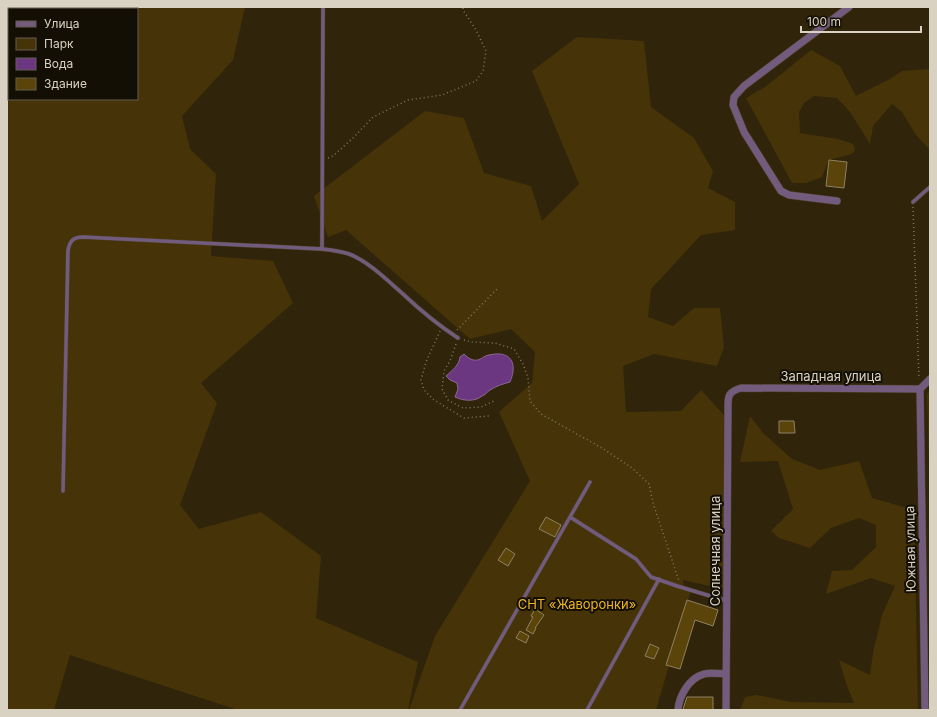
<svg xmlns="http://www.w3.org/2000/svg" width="937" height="717" font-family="Inter,sans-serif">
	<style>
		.green { fill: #463408; fill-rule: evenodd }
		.water { fill: #6c3781; stroke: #8d6695 }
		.building { fill: #5b440a; stroke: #8e8063 }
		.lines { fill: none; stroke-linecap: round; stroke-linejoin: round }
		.lane-casing { stroke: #4b4128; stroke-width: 4.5 }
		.street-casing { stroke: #4b4128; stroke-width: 8 }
		.path { stroke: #807762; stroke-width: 1.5; stroke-dasharray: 1 3; stroke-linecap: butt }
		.lane { stroke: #725b7c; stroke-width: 3.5 }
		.street { stroke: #725b7c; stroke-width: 7 }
		.labels { text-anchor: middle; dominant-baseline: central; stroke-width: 4; stroke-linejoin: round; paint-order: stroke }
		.street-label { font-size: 13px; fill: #d9d2c3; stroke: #140f05 }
		.park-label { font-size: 13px; fill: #edb520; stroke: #140f05 }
	</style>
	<rect width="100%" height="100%" fill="#30250a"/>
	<path class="green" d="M7 7H245L233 60 182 116 190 149 216 174 211 256 273 261 293 303 201 383 217 403 180 505 199 529 261 512 321 556 316 618 418 662 408 710H238L70 655 54 710H7ZM9 9H137V99H9Z
		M577 37 644 41 651 107 694 138 713 171 708 188 735 202V230L701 235 651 289 648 317 673 326 694 308H720L724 347 717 366 654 354 623 366 626 412 681 411 701 390 725 416 723 589 683 580 684 587 691 590 656 710H409L435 636 530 481 499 412 532 383 535 352 511 329 470 339 346 230 328 237 314 196 425 111 464 118 484 173 531 186 542 221 579 184 532 71Z
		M811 50 840 66 856 96 890 79 902 71 930 69V150L916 135 902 112 892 104 873 126 870 144 850 112 837 98 814 96 804 103 799 112 800 133 838 139 853 144 855 150 852 154 829 160 822 177 806 183H792L746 98 765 87Z
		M930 391V496L927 394Z
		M750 416 764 434 792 459 820 470 859 461 872 498 914 510 918 710H740L745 697 757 695 791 702 854 703 847 686 839 660 870 675 873 653 882 615 895 586 871 578 826 594 832 571 852 570 876 547V525L859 518 831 528 810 548 779 538 771 531 793 509 778 461 740 462Z"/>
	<path class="water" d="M464 354C468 358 472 361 478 360 482 359 485 355 489 355 511 350 518 363 510 382 503 384 496 386 490 390 487 392 485 395 482 396 475 402 463 401 455 397L458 389 457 383 450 380 446 376C453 370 459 365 460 357Z"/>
	<path class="building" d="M829 160 847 162 844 188 826 186Z
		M779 421H794L795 433H779Z
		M546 517 561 525 555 537 539 529Z
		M506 548 515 554 508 566 498 560Z
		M687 600 718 610 713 626 695 620 680 669 666 665Z
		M535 609 544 615 535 628H536L533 634 526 630 533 617 531 616Z
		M520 631 529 636 526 643 516 638Z
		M650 644 659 648 654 659 645 656Z
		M687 697H713V710H683L684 706Z"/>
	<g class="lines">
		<g class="lane-casing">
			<path id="lane" d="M913 202 930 187
				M322 249 323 7
				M590 482 570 517 636 559 651 577 677 586 727 601
				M63 491 68 250C70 241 73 237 83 237L322 249C331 250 340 251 349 254 368 261 388 281 403 294 420 310 438 325 458 338
				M460 710 570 517
				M587 710 659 579"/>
		</g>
		<g class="street-casing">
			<path id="street" d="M837 201 789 195 781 191 744 132 733 105 734 97 744 86 849 7
				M920 389 925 710
				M678 710C679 696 689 678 704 674 710 672 720 674 726 674
				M726 710 728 410C728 397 727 392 741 388L920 389 930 379"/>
		</g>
		<path class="path" d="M328 158 333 156 354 137 373 117 408 100 442 95 476 81 483 71 486 51 476 30 463 10V7
			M913 207 919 379
			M457 330 497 289
			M440 331 426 362 421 380 424 390 434 400 464 418 489 416
			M464 340 471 342 495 343 514 349 523 364 528 378 530 401 541 414 602 448 632 468 649 484 653 503 679 581
			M456 344 450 361 444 371 442 389 448 400 463 408 481 407 494 401"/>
		<use href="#lane" class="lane"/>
		<use href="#street" class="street"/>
	</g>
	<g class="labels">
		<g class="street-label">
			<text x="831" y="376">Западная улица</text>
			<text transform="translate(910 549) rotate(-91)">Южная улица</text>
			<text transform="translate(715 551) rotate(-90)">Солнечная улица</text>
		</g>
		<g class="park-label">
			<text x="577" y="604">СНТ «Жаворонки»</text>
		</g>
	</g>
	<rect width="937" height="717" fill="none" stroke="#d9d2c3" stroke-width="16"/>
	<rect x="8" y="8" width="130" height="92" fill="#140f05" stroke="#635d51"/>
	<rect x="16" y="21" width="20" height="6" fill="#725b7c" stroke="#635d51"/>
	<text x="44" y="28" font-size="12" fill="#d9d2c3">Улица</text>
	<rect x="16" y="38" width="20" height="12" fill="#463408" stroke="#635d51"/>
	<text x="44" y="48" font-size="12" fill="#d9d2c3">Парк</text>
	<rect x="16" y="58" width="20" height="12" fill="#6c3781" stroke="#635d51"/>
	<text x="44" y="68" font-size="12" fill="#d9d2c3">Вода</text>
	<rect x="16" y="78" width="20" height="12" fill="#5b440a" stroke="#635d51"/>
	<text x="44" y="88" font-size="12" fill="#d9d2c3">Здание</text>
	<path d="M801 26v6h120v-6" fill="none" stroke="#d9d2c3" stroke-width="2"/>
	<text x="807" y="26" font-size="12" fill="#d9d2c3" stroke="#140f05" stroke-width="3" paint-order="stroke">100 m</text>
</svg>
